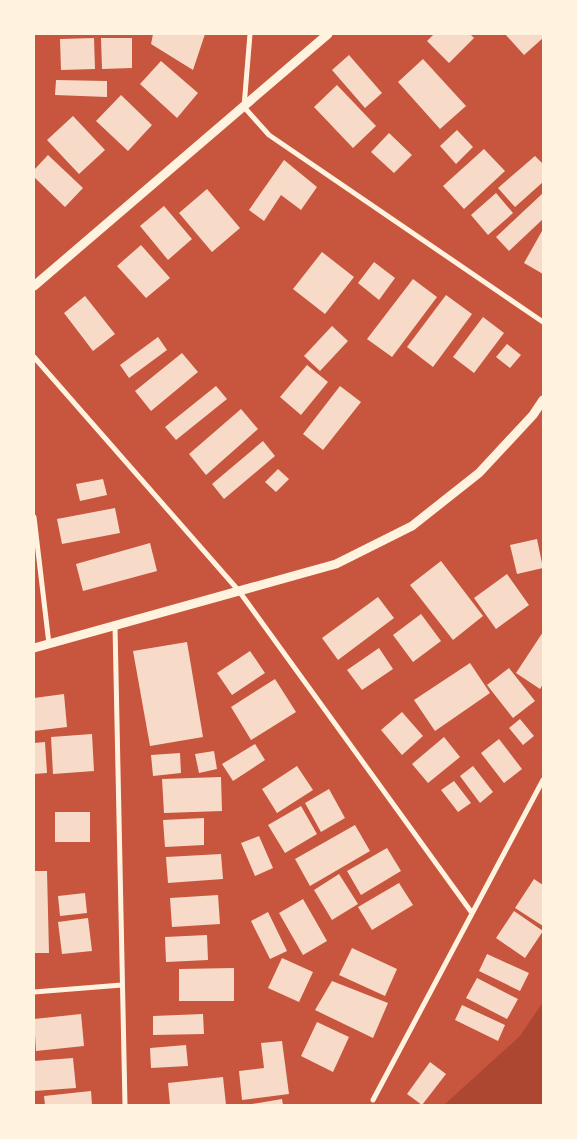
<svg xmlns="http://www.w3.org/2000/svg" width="577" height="1139" font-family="'Open Sans',sans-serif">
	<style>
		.green { fill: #ae4732 }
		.building { fill: #f7dbc8 }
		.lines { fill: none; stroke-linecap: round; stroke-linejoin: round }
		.minor { stroke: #fff3e0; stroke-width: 5 }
		.tertiary { stroke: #fff3e0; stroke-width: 9 }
	</style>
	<rect width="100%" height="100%" fill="#c8553d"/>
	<path class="green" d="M543 1002V1105H444L520 1036Z"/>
	<path class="building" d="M153 34H205L193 70 151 44Z
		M434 34H470L474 38 449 63 427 41Z
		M505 34H543V38L524 55Z
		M94 38 95 69 61 70 60 39Z
		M101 38H132V68L102 69Z
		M349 55 382 93 365 108 332 70Z
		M423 59 466 106 440 129 398 82Z
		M161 61 198 93 177 118 140 84Z
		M56 80 107 81V97L55 95Z
		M337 85 376 126 353 148 314 107Z
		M121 95 152 125 128 151 96 121Z
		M73 116 105 150 79 174 47 140Z
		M457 130 473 147 456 164 440 146Z
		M389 133 412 155 394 173 371 152Z
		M484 149 505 171 464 209 443 186Z
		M48 155 83 188 65 207 34 177V170Z
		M535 156 543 164V182L515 207 498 188Z
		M284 160 317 187 301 210 281 195 264 221 249 210Z
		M207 189 240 228 212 252 179 213Z
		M496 193 513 213 488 235 471 215Z
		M543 193V219L509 251 496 237Z
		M164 206 192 239 168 260 140 226Z
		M542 231 543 232V274L524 263Z
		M141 245 170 278 146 298 117 266Z
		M322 252 354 277 325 314 293 289Z
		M374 262 395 278 379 300 358 283Z
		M413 279 437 297 392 357 367 339Z
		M446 295 472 314 433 367 407 347Z
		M85 296 115 334 93 351 64 313Z
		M483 317 504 333 474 373 453 357Z
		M332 326 348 341 320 371 304 356Z
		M158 337 167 350 129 378 120 365Z
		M507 344 521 355 510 368 496 357Z
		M182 353 198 372 151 411 135 391Z
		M307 365 328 382 301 415 280 397Z
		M216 386 227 399 176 440 165 427Z
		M340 386 361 402 323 450 303 434Z
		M241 409 258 429 206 475 189 454Z
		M263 441 275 456 224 499 212 484Z
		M278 469 289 479 276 492 265 482Z
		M103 479 107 495 80 501 76 484Z
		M115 508 120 533 62 544 57 519Z
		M537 539 543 568 517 574 510 545Z
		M150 543 157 571 83 591 76 564Z
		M441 561 483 616 453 640 410 585Z
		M507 574 529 605 496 629 474 598Z
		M378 597 394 618 338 660 322 638Z
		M421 614 441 641 413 662 393 635Z
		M543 632V684L540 689 516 673Z
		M187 642 203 737 150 746 133 651Z
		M379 648 393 669 362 690 347 670Z
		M250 651 265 673 232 695 217 673Z
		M470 663 490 693 435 731 414 700Z
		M509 668 535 701 513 718 487 685Z
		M275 679 296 712 251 740 231 707Z
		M64 694 67 727 34 731V698Z
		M402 712 423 736 402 755 381 730Z
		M520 719 534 736 523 745 509 728Z
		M92 734 94 771 53 774 51 737Z
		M444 737 460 757 428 783 412 764Z
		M499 739 522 769 504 783 481 753Z
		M45 742 47 773 34 774V743Z
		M255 744 265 760 233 781 222 764Z
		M214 751 217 769 199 773 195 754Z
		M180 753 181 773 153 776 151 755Z
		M297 766 313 790 277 813 262 789Z
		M473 766 493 792 480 803 460 776Z
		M221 777 222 811 164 813 162 779Z
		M454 781 471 803 458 812 441 790Z
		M329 789 345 818 321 832 305 803Z
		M301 806 317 834 285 853 268 825Z
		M55 812H90V842H55Z
		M204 818V845L165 847 163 820Z
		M355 825 370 851 310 886 295 859Z
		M259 836 273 868 255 876 241 843Z
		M387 848 401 871 361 895 347 871Z
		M221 854 223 879 168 883 166 857Z
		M34 871H47L49 953H34Z
		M339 874 358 904 332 920 314 890Z
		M534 879 543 885V926L515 908Z
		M399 883 413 905 372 930 358 907Z
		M85 893 87 913 60 916 58 896Z
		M218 895 220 924 172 927 170 898Z
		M303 899 327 941 303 955 279 913Z
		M514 911 543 931 525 958 496 938Z
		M268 912 287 951 270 959 251 921Z
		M88 918 92 951 62 954 58 922Z
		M207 935 208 960 166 962 165 937Z
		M352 948 397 969 385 996 339 975Z
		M487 954 529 973 520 991 479 971Z
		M282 958 313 972 299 1002 268 988Z
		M234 968V1001H179V969Z
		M477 978 518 999 507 1019 466 998Z
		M332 981 388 1003 373 1038 315 1010Z
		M462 1005 505 1025 498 1041 455 1020Z
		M81 1014 84 1046 36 1051 34 1019Z
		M203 1014 204 1034 153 1035V1016Z
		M317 1022 349 1037 333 1072 301 1056Z
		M282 1041 289 1094 242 1100 239 1071 264 1068 261 1043Z
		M186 1045 188 1066 151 1068 150 1048Z
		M73 1058 76 1088 34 1091V1061Z
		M430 1062 446 1074 422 1105 407 1094Z
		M223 1077 226 1105H170L168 1083Z
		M91 1091 92 1105H45L44 1096Z
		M282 1099 283 1105H252V1104Z"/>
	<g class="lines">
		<path class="minor" d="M250 34 244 107 269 135 543 322
			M34 357 239 591 472 913
			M34 517 49 644
			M115 626 125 1105
			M34 992 122 985
			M373 1100 543 780"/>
		<path class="tertiary" d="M34 286 328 34
			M34 648 336 564 412 526 479 473 533 415 543 400"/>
	</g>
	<rect width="577" height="1139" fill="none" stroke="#fff3e0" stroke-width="70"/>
</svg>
